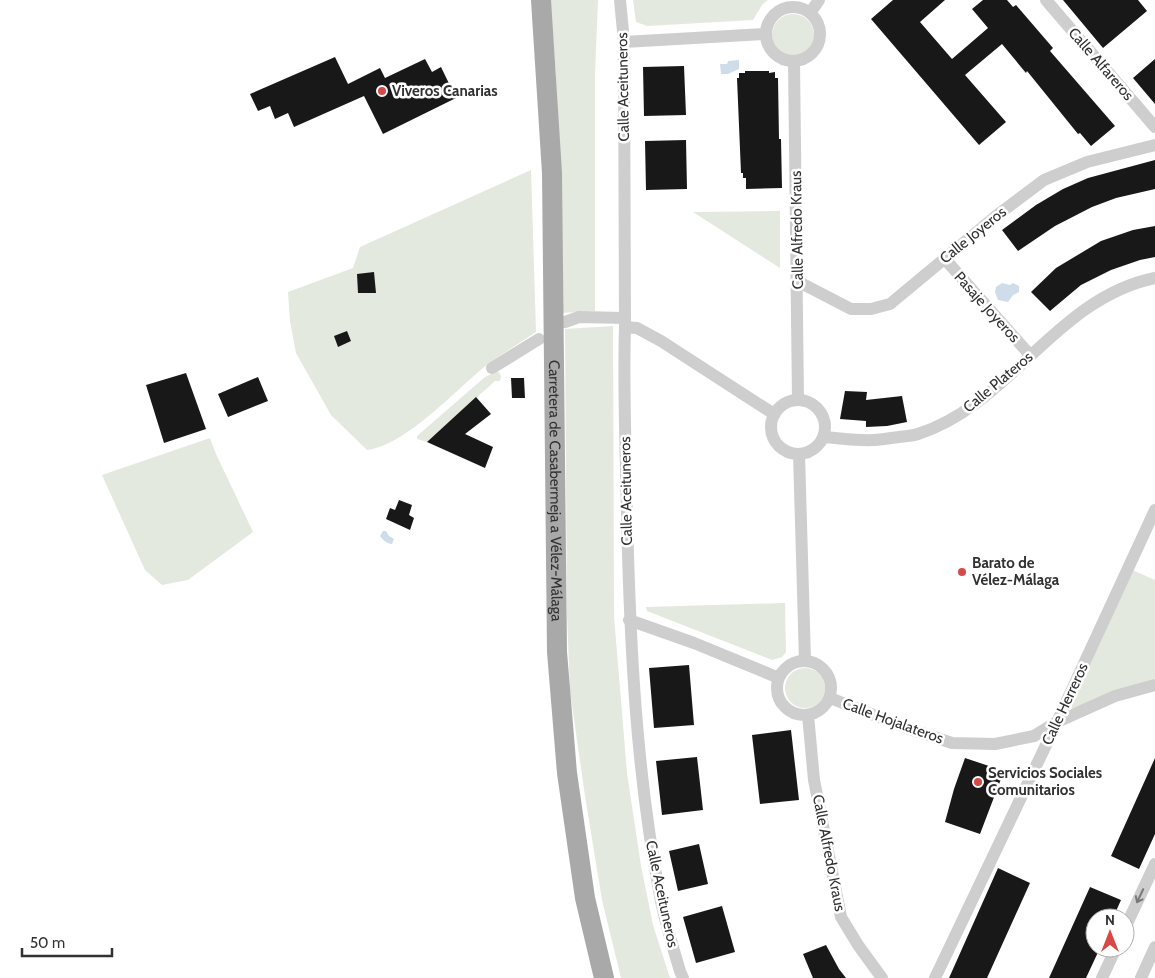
<svg xmlns="http://www.w3.org/2000/svg" width="1155" height="978" font-family="Cabin,sans-serif">
	<style>
		.green { fill: #e3e9de }
		.water { fill: #cfddea }
		.building { fill: #181818 }
		.lines { fill: none; stroke-linecap: round; stroke-linejoin: round }
		.street { stroke: #cecece; stroke-width: 12 }
		.primary { stroke: #a9a9a9; stroke-width: 20 }
		.oneway { stroke: #787878 }
		.poi-dot { fill: #d64946; stroke: #fff; stroke-width: 2 }
		.labels { text-anchor: middle; dominant-baseline: central; stroke-width: 5; stroke-linejoin: round; paint-order: stroke }
		.street-label { font-size: 15px; fill: #313131; stroke: #fff }
		.poi-label { font-size: 15px; font-weight: bold; fill: #313131; stroke: #fff; text-anchor: start }
	</style>
	<rect width="100%" height="100%" fill="#fff"/>
	<path class="green" d="M550 0H598L595 74V311L561 313 556 76Z
		M633 0H768L762 5 753 20 647 26 636 22Z
		M772 35a21 21 0 1 1 42 0a21 21 0 1 1-42 0Z
		M531 170 536 332C520 343 503 353 488 364 456 389 407 445 367 450L331 415 296 353 290 321 288 292 353 268 360 247Z
		M780 211V268L693 212Z
		M613 326 614 616 627 773 641 866 653 925 670 978H621L602 900 585 796 570 691 567 614 565 329Z
		M498 371 501 376 500 381H495L427 442 417 439V436L485 377Z
		M210 438 216 454 253 532 188 580 162 585 145 570 102 475Z
		M1130 569 1155 580V680L1067 714Z
		M785 603 786 652 782 657 772 660 647 611 646 607Z
		M785 688a20 20 0 1 1 40 0a20 20 0 1 1-40 0Z"/>
	<path class="water" d="M739 60V69L728 74H721L720 64H727L728 61Z
		M1002 283 1010 285 1013 283 1019 286V292L1013 295 1008 302 998 300 995 292 996 287Z
		M383 531H386L389 536 394 539 392 544C387 544 383 540 380 536Z"/>
	<path class="building" d="M893 0H945L920 22 952 59 988 28 972 9 983 0H1007L1013 7 1016 5 1053 48 1050 51 1115 126 1091 146 1080 133 1078 134 1027 71 1026 73 1002 44 965 75 1006 122 979 145 871 19Z
		M1063 0H1138L1147 11 1103 48Z
		M335 57 348 84 380 68 385 78 425 59 432 72 441 67 456 98 383 134 364 96 294 127 288 113 275 119 270 106 258 111 250 94Z
		M1155 59V104L1133 78Z
		M684 66 686 115 644 116 643 67Z
		M745 71H769V73L775 72V78H778L779 139H781L782 188 746 189V178H743V173H741L737 78H739V73H745Z
		M686 140 687 189 646 190 645 141Z
		M1155 160V189L1116 198 1092 207 1055 226 1018 251 1002 230 1036 205 1063 189 1088 178Z
		M1155 226V257L1140 260 1111 270 1081 285 1050 311 1031 292 1056 268 1101 241 1133 230Z
		M374 272 376 293H358L357 274Z
		M347 331 351 341 338 347 334 336Z
		M186 373 206 429 164 443 146 385Z
		M258 377 268 401 228 417 218 394Z
		M511 378H524L525 398H512Z
		M845 391 867 392 866 400 902 396 907 422 887 426 866 427V421L840 419Z
		M476 397 491 414 465 434 493 447 485 468 427 442Z
		M399 500 412 505 409 515 414 518 410 530 386 519 390 508 395 510Z
		M689 665 694 725 654 728 649 668Z
		M791 730 799 800 760 804 752 735Z
		M697 757 703 810 662 815 656 761Z
		M965 758 1004 771 980 834 945 822 954 789Z
		M1155 758V834L1139 869 1111 856Z
		M699 844 708 884 678 891 669 851Z
		M998 868 1030 883 987 978H949Z
		M1090 887 1121 900 1113 918H1095V948H1100L1086 978H1049Z
		M722 906 735 952 696 963 683 917Z
		M826 945 839 969 846 978H813L803 954Z"/>
	<g class="lines">
		<path class="street" d="M620 0 624 42 625 327C623 390 626 453 627 516 630 645 636 774 661 901 666 924 673 948 680 971L683 978
			M1046 0 1155 127
			M766 34a27 27 0 1 1 54 0a27 27 0 1 1-54 0Z
			M810 13 819 0
			M624 42 765 34
			M794 61 798 400
			M944 258 1030 355
			M797 281 851 309H871L890 304 996 216 1044 180 1087 162 1155 145
			M565 322 579 317 625 318
			M625 327 637 328 661 341 774 414
			M492 368 539 339
			M771 427a27 27 0 1 1 54 0a27 27 0 1 1-54 0Z
			M823 437C840 438 856 441 873 440 881 440 890 438 899 437 905 436 912 436 918 434 1010 405 1056 298 1155 278
			M799 454 805 661
			M629 620 694 643 779 678
			M777 688a27 27 0 1 1 54 0a27 27 0 1 1-54 0Z
			M830 698 907 728 952 743 995 744 1034 736 1057 722 1115 696 1155 685
			M808 715 814 780 841 917 858 945 882 978
			M1125 928 1155 864
			M935 978 1057 722 1155 510
			M1102 978 1116 948
			M1141 978 1155 947"/>
		<path class="primary" id="s1" d="M541 0 552 173 557 652 567 773 585 898 604 978"/>
	</g>
	<defs><path id="oneway-shaft" d="M-6 0H5M1.5-3L5.5 0L1.5 3" fill="none" stroke-width="1.6" stroke-linecap="round" stroke-linejoin="round" transform="scale(1.25)"/></defs>
	<use class="oneway" href="#oneway-shaft" transform="translate(1140 896) rotate(115)"/>
	<g class="poi-dot">
		<circle cx="382" cy="91" r="5"/>
		<circle cx="962" cy="572" r="5"/>
		<circle cx="978" cy="782" r="5"/>
	</g>
	<g class="labels">
		<g class="street-label">
			<text transform="translate(1101 64) rotate(49)">Calle Alfareros</text>
			<text transform="translate(623 87) rotate(-91)">Calle Aceituneros</text>
			<text transform="translate(797 230) rotate(-91)">Calle Alfredo Kraus</text>
			<text transform="translate(973 235) rotate(-39)">Calle Joyeros</text>
			<text transform="translate(987 307) rotate(48)">Pasaje Joyeros</text>
			<text transform="translate(998 382) rotate(-40)">Calle Plateros</text>
			<text stroke="none"><textPath href="#s1" startOffset="491">Carretera de Casabermeja a Vélez-Málaga</textPath></text>
			<text transform="translate(626 491) rotate(-91)">Calle Aceituneros</text>
			<text transform="translate(1065 704) rotate(-65)">Calle Herreros</text>
			<text transform="translate(893 721) rotate(20)">Calle Hojalateros</text>
			<text transform="translate(829 853) rotate(79)">Calle Alfredo Kraus</text>
			<text transform="translate(662 894) rotate(78)">Calle Aceituneros</text>
		</g>
		<g class="poi-label">
			<text x="392" y="91">Viveros Canarias</text>
			<text x="972" y="563">Barato de<tspan x="972" dy="17">Vélez-Málaga</tspan></text>
			<text x="988" y="773">Servicios Sociales<tspan x="988" dy="17">Comunitarios</tspan></text>
		</g>
	</g>
	<g transform="translate(1110 933)"><circle r="24" fill="#ffffff" stroke="#adadad"/>
	<path d="M0-4L9 19L0 12L-9 19Z" fill="#d64946"/>
	<text y="-8" font-size="14" font-weight="bold" text-anchor="middle" fill="#313131">N</text>
	</g>
	<path d="M22 948v8h90v-8" fill="none" stroke="#313131" stroke-width="2.5"/>
	<text x="30" y="948" font-size="15" fill="#313131" stroke="#ffffff" stroke-width="4" paint-order="stroke">50 m</text>
</svg>
